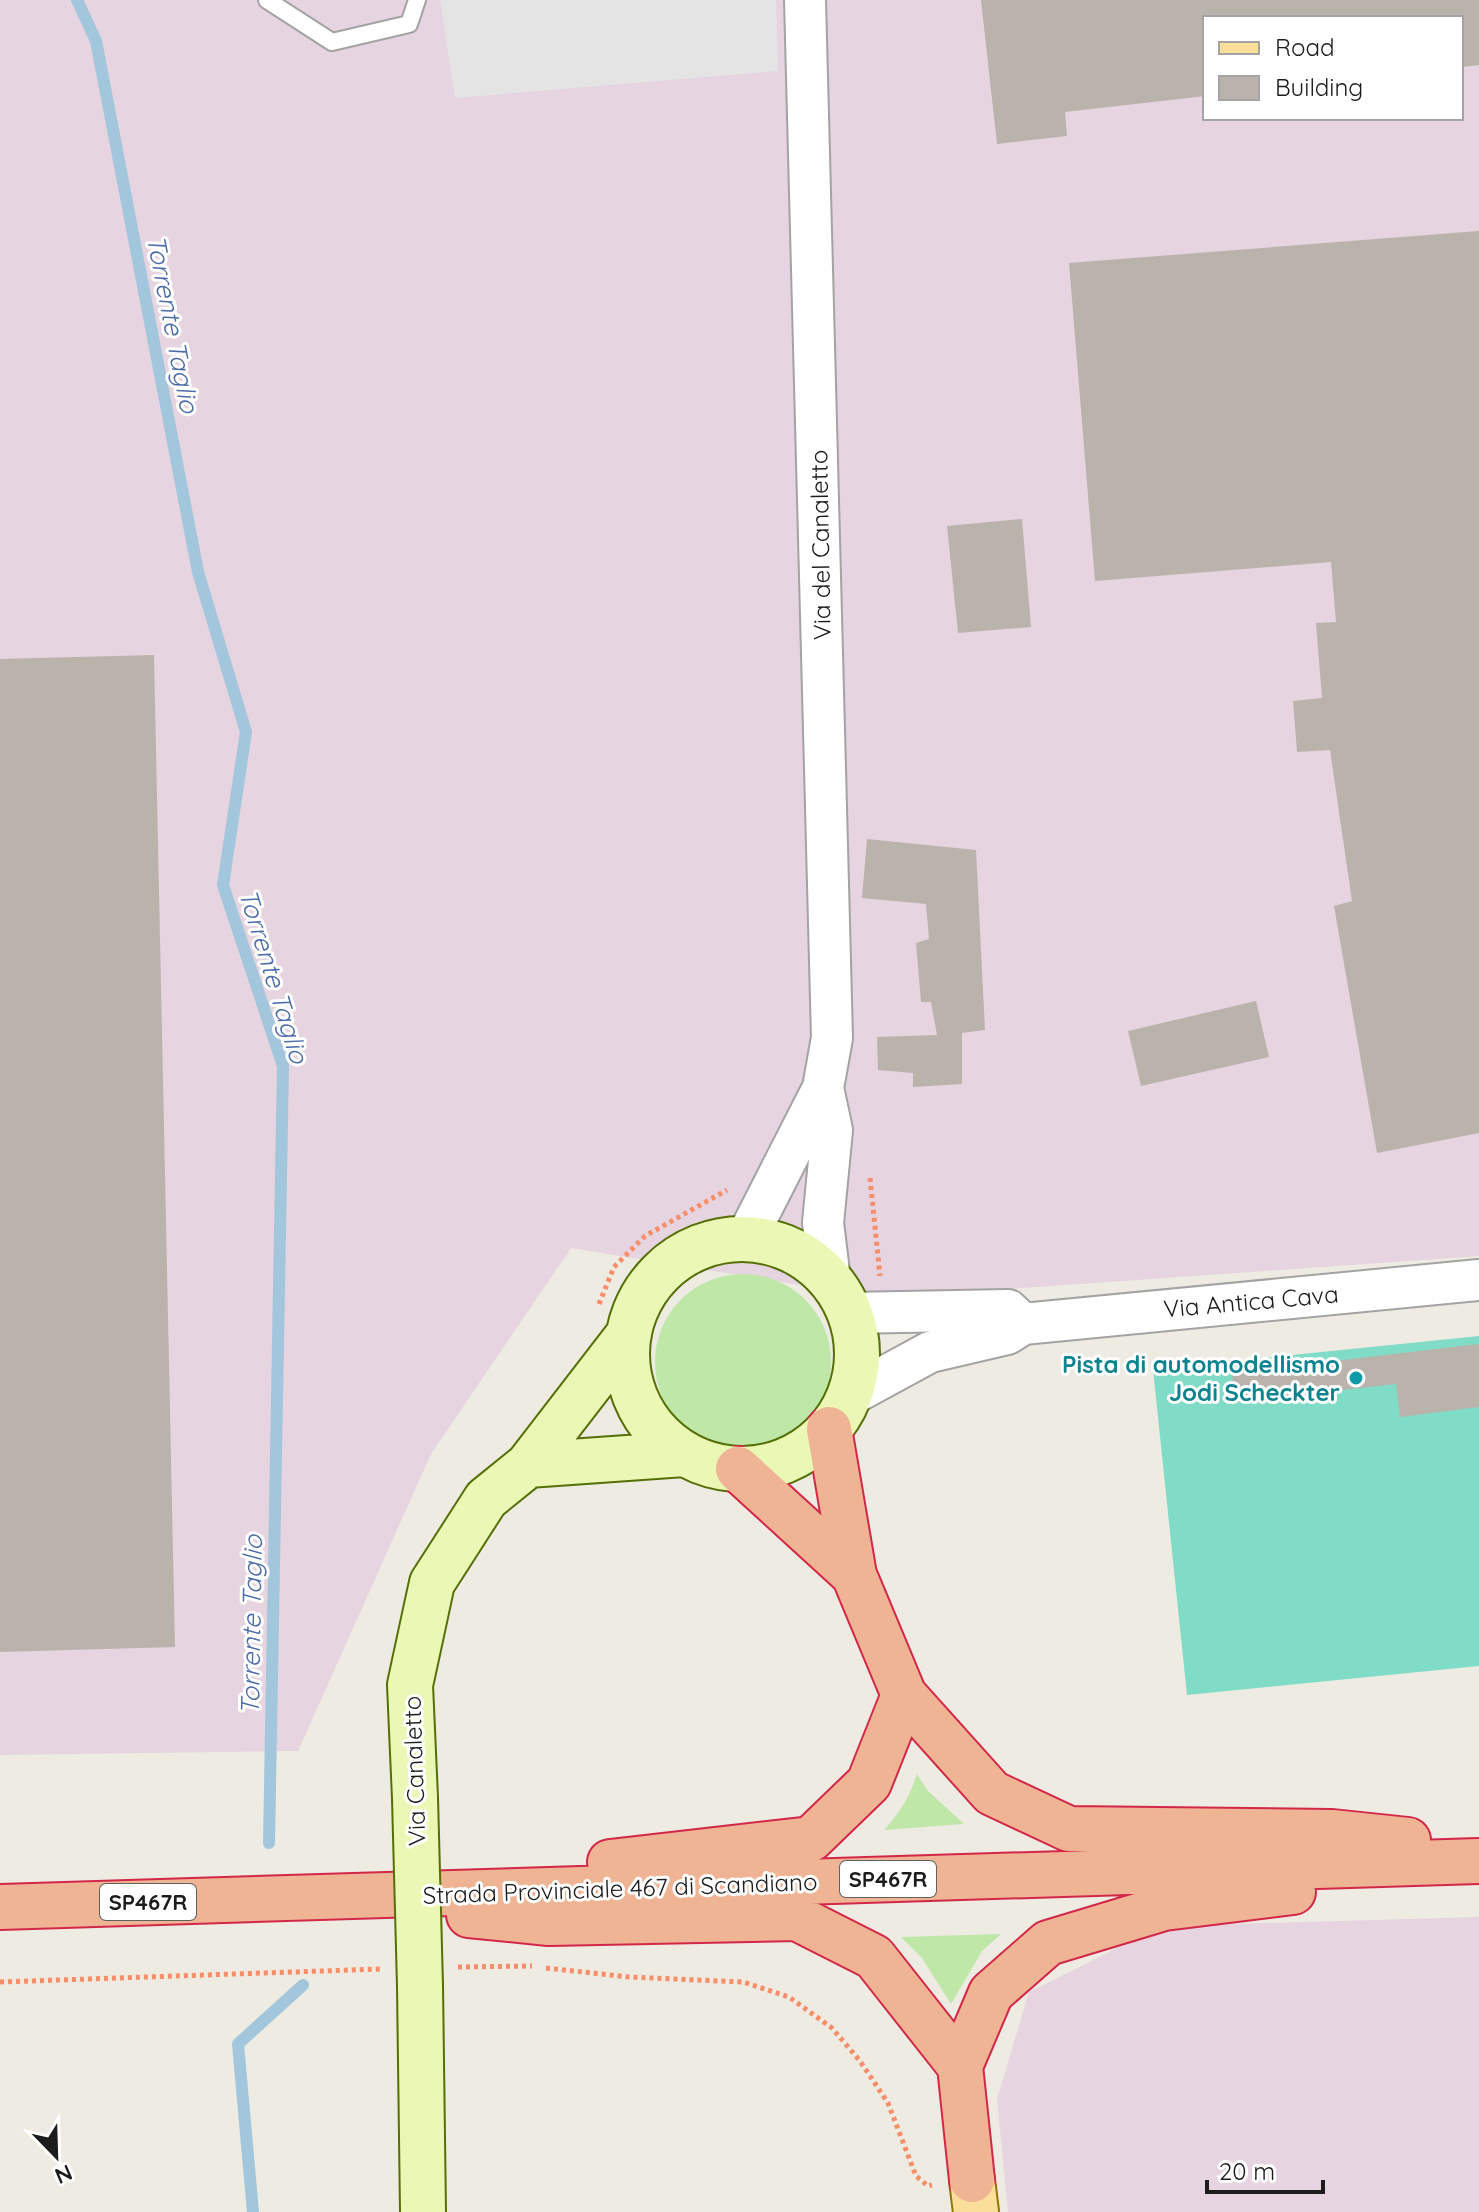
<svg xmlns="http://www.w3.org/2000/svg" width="1479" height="2212" font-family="Quicksand,sans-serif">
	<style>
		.industrial { fill: #e6d4e0; fill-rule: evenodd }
		.grass { fill: #bee7a8 }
		.pitch { fill: #80dcc6 }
		.parking { fill: #e4e4e4 }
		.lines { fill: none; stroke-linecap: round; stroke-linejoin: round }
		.stream { stroke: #a2c6db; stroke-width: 12 }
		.building { fill: #bab3ab }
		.service-casing { stroke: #a3a3a3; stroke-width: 20 }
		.tertiary-casing { stroke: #a3a3a3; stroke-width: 44 }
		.secondary-casing { stroke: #556f07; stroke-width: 48 }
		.primary-casing { stroke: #917703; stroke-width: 48 }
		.trunk-casing { stroke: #d32749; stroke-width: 48 }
		.path { stroke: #f78d69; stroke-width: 5; stroke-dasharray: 4 4; stroke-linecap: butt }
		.service { stroke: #fff; stroke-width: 16 }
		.tertiary { stroke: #fff; stroke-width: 40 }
		.secondary { stroke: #ebf8b5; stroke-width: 44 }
		.primary { stroke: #fadf9a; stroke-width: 44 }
		.trunk { stroke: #efb494; stroke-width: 44 }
		.secondary-bridge-casing { stroke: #556f07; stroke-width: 48; stroke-linecap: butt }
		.secondary-bridge { stroke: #ebf8b5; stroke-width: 44 }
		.culture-dot { fill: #0f9aa8; stroke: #fff; stroke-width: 3 }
		.labels { text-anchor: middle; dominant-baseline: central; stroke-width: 6; stroke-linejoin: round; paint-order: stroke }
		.shield { fill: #fff; stroke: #606060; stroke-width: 2 }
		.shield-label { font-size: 22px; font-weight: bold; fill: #1c1c1c }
		.street-label { font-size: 24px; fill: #1c1c1c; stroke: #fff }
		.culture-label { font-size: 24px; font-weight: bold; fill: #0d838f; stroke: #fff; text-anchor: end }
		.water-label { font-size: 26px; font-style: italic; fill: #4b6ca9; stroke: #fff }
	</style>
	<rect width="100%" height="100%" fill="#edebe2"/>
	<path class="industrial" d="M0 0H1479V1256L879 1298 571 1248 431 1454 298 1751 0 1755ZM1205 18H1461V118H1205Z
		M1479 1917V2212H1008L997 2099 1029 1992 1161 1926Z"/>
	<path class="grass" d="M655 1362a88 88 0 1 1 176 0a88 88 0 1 1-176 0Z
		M917 1774 928 1791 964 1824 884 1830C900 1813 910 1796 917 1774Z
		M1001 1934 982 1951 951 2004 922 1958 901 1937Z"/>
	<path class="pitch" d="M1479 1336V1666L1187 1695 1153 1369Z"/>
	<path class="parking" d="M440 0H776L778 71 455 98Z"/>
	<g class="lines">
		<path class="stream" d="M77 0 96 41 198 572 246 732 223 885 283 1066 269 1843
			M253 2212 238 2044 303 1985"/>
	</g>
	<path class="building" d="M981 0H1479V65L1461 67V18H1205V96L1065 112 1067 136 997 144Z
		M1479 231V1133L1377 1153 1334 906 1352 901 1330 750 1297 752 1293 701 1322 698 1316 623 1336 622 1331 562 1095 581 1069 263Z
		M1022 519 1031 627 958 633 947 526Z
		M154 655 175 1647 0 1652V659Z
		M867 839 976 850 985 1030 962 1033V1084L913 1087V1073L878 1070 877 1037 937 1035 931 1002H921L916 943 929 939 926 904 862 898Z
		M1256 1001 1269 1057 1141 1086 1128 1031Z
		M1479 1344V1407L1400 1417 1396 1384 1235 1402 1232 1373Z"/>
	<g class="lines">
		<g class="service-casing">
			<path id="service" d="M267 0 332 42 409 24 417 0"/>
		</g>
		<g class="tertiary-casing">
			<path id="tertiary" d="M823 1088 832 1130 823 1223 830 1280
				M746 1239 823 1088 832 1038 805 0
				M849 1313 1008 1310 1023 1324
				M849 1396 930 1352 1007 1334 1023 1324 1479 1280"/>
		</g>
		<g class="secondary-casing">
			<path id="secondary" d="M627 1354a115 115 0 1 1 230 0a115 115 0 1 1-230 0Z
				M528 1465 684 1454
				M415 1798 410 1685 432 1583 486 1499 528 1465 629 1334
				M420 1986 423 2212"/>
		</g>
		<g class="primary-casing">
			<path id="primary" d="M972 2180 976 2212"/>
		</g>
		<g class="trunk-casing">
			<path id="trunk" d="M829 1429 854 1575 904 1695 992 1793 1069 1829 1332 1832 1408 1840
				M738 1469 854 1575
				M610 1862 811 1839 869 1783 904 1695
				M0 1907 1479 1861
				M469 1915 549 1923 797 1918 874 1957 960 2066
				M972 2180 960 2066 991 1993 1048 1943 1164 1908 1293 1892"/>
		</g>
		<path class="path" d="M870 1178 880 1276
			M599 1304 614 1267 645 1236 727 1190
			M458 1967 532 1966
			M546 1968 629 1977 743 1982 789 1997 832 2028 860 2061 888 2103 916 2176 928 2186 932 2185
			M0 1982 380 1969"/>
		<use href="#service" class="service"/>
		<use href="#tertiary" class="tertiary"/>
		<use href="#secondary" class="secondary"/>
		<use href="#primary" class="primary"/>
		<use href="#trunk" class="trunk"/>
		<g class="secondary-bridge-casing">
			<path id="secondary-bridge" d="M415 1798 420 1986"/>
		</g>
		<use href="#secondary-bridge" class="secondary-bridge"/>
	</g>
	<circle class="culture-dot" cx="1356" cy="1378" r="8"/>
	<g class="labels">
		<g class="shield">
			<rect x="840" y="1861" width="96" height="36" rx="6"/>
			<rect x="100" y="1884" width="96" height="36" rx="6"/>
		</g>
		<g class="shield-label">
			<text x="888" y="1879">SP467R</text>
			<text x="148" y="1902">SP467R</text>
		</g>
		<g class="street-label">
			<text transform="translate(820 545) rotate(-91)">Via del Canaletto</text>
			<text transform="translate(1251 1301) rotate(-5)">Via Antica Cava</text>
			<text transform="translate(414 1771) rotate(-92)">Via Canaletto</text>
			<text transform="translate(620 1888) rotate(-2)">Strada Provinciale 467 di Scandiano</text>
		</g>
		<g class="culture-label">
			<text x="1340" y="1364">Pista di automodellismo<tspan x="1340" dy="28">Jodi Scheckter</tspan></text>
		</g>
		<g class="water-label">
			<text transform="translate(173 324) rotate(79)">Torrente Taglio</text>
			<text transform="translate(274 976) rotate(73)">Torrente Taglio</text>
			<text transform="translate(251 1625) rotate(-89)">Torrente Taglio</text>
		</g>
	</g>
	<rect x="1203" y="16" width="260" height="104" fill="#ffffff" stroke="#a4a4a4" stroke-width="2"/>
	<rect x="1219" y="42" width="40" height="12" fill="#fadf9a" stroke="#a4a4a4" stroke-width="2"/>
	<text x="1275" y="56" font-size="24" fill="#1c1c1c">Road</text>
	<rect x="1219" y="76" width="40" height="24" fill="#bab3ab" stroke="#a4a4a4" stroke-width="2"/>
	<text x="1275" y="96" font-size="24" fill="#1c1c1c">Building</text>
	<g transform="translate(56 2156) rotate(157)" stroke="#ffffff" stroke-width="6" paint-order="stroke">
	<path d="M0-6L14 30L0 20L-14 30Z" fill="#1c1c1c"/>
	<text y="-12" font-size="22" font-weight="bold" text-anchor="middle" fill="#1c1c1c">N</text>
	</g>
	<path d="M1207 2180v12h116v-12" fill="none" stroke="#1c1c1c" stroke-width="4"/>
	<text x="1219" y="2180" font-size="24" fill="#1c1c1c" stroke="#ffffff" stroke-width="6" paint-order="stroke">20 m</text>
</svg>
